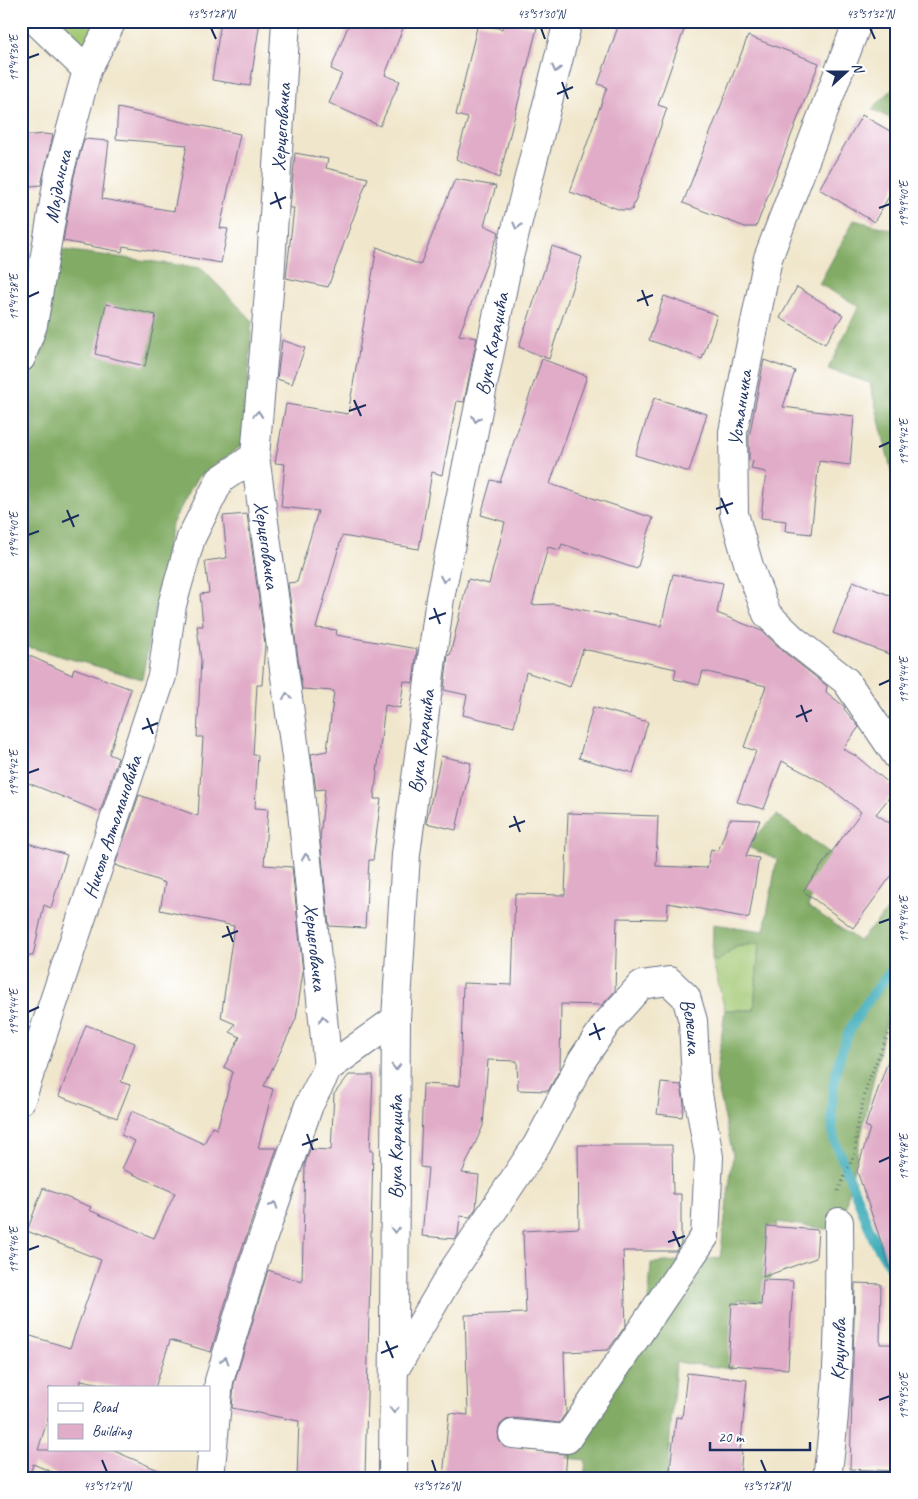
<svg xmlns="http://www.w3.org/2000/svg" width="918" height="1499" font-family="Caveat,sans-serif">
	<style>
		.green { fill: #a3c873; stroke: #5f7c68 }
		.forest { fill: #82ac65; stroke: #4e6e62 }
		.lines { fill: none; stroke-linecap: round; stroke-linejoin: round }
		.stream { stroke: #3dacb9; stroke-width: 10 }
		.building { fill: #e1acc8 }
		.minor-casing { stroke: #666f84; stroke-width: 30 }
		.path { stroke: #666f84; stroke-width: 3; stroke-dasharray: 1 4; stroke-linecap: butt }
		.minor { stroke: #fff; stroke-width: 28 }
		.oneway { stroke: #8d97ae }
		.ticks { fill: none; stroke: #1b2f5e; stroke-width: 2 }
		.labels { text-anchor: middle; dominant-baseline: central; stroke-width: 4; stroke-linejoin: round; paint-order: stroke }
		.street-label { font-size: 20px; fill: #1b2f5e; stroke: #fff }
		.neatline { fill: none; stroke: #1b2f5e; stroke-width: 2 }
		.ticks-label { font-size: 12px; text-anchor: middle; fill: #1b2f5e }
	</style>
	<rect width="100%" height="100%" fill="#fff"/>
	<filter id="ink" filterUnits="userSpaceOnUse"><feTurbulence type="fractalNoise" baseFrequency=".02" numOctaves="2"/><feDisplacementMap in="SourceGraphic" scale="10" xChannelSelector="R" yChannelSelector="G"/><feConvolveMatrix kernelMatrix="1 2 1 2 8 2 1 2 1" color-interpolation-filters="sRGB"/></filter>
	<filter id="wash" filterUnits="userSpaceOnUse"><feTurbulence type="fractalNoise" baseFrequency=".0096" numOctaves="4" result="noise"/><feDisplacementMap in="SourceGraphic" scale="20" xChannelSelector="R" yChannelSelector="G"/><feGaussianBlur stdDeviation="1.12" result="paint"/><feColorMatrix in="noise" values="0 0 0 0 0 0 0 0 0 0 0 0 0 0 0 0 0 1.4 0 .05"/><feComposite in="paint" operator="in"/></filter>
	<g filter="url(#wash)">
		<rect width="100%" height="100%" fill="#f0e6cb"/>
		<path class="green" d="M51 21H96L101 26 87 42 79 45Z
			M759 943 754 1010H725L712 958 717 962 736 947Z"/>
		<path class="forest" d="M897 85V122L872 109Z
			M854 220 897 231V457L894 482 870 383 828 369 859 306 819 284Z
			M56 249 201 268 252 320 244 444 196 479 172 524 142 679 21 645V359Z
			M777 815 830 853 808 906 859 941 897 900V1001L890 1004 840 1231 777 1222 768 1302 738 1300 732 1369 676 1362 667 1478H584L586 1460 524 1454 592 1439 595 1373 647 1323 651 1263 720 1258 733 1155 716 1078 725 1010H754L759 943 736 947 717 962 712 958 713 924 764 931 777 859 745 846Z"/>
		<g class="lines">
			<path class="stream" d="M897 963C881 984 862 1006 850 1030 835 1063 828 1103 834 1139L874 1240 897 1279"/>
		</g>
		<g id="blocks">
			<path class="building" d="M221 21H260L250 86 212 80Z
				M350 21H385L403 28 385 75 400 81 380 126 329 103 342 74 331 69Z
				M505 21 537 28 499 178 456 159 468 118 456 115 478 23 502 29Z
				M620 21H687L658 105 667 108 632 210H621L570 192 607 87 598 84Z
				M748 36 819 63 756 227H745L683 203Z
				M118 108 240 134 220 228 228 229 221 263 123 246 122 252 63 241 74 176 84 139 109 141 102 199 174 211 187 145 116 139Z
				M862 115 897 135V183L874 222 819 189Z
				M44 134 53 135 41 185 21 187V136Z
				M295 153 328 159 326 168 368 178 328 287 286 278 294 208H290Z
				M455 179 496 186 484 225 499 232 459 335 477 338 464 402 457 401 442 475 432 472 419 549 342 536 316 628 337 630 336 635 417 649 413 683 404 681 400 708 385 705 374 799H381L373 860H369L365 928 329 926 320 838 325 789 316 790 311 754 327 751 334 691 302 689 288 583 297 582 318 511 281 507 285 464 275 463 286 404 348 414 377 247 420 265Z
				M552 246 582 257 549 359 519 347Z
				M797 287 843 315 825 344 780 318Z
				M664 296 717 315 702 359 649 340Z
				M106 304 156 315 145 366 95 354Z
				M282 340 305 348 292 384 277 379Z
				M542 359 587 376 550 484 653 518 637 569 562 544 560 550 548 547 532 605 554 604 661 626 673 574 723 583 717 613 762 631 784 652 827 686 826 692 845 707 844 709 859 727 843 749 856 756 896 789 876 814 897 828V868L853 928 803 891 861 812 824 783 782 761 764 809 737 802 756 751 744 747 766 686 703 671 699 685 674 679 676 669 583 649 570 687 526 672 514 727 463 715 467 695 444 690 448 655H450L468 579 489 584 505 522 481 515 491 480 500 482Z
				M764 360 795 371 783 407 854 416 850 465 819 461 811 534 785 531 786 521 761 518 766 472 751 469 753 461 749 460V437Z
				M654 398 707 414 689 472 635 455Z
				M247 514 265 644 262 685H257L253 755H258L255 808 268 809 264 865 292 867 303 972 296 1019 264 1086 273 1089 258 1148H277L238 1260 211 1352 170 1340 155 1388H122L81 1380 80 1388H49V1415L38 1450H112L177 1478H66L33 1464 29 1478H21V1333L70 1348 101 1260 27 1231 43 1188 91 1207 89 1210 154 1238 175 1193 122 1169 135 1141 121 1135 132 1111 204 1144 212 1127 217 1129 233 1072 224 1067 240 1037 230 1032 235 1024 221 1018 234 926 160 910 165 883 115 865 139 795 198 816 203 737H197L201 661 197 626H203L200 594 209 593 205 561 227 558 223 516Z
				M853 581 897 598V657L833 633Z
				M21 652 72 675 74 668 131 689 109 754 118 758 100 812 21 780Z
				M593 707 648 722 633 773 579 758Z
				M441 756 471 763 456 830 426 823Z
				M568 813 658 816 656 866 707 868 711 849 718 851 730 819 760 820 746 856 759 858 749 918 668 903 667 919 617 918 615 991 602 1005 561 1004 560 1069 548 1091 518 1090 517 1061 488 1060 483 1126 462 1173 479 1175 476 1208 470 1217 460 1216 458 1235 455 1239 422 1236 428 1168 420 1167 423 1084 460 1086 463 983 512 985 515 894 565 895Z
				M21 841 67 855 51 908 44 905 33 956 21 955Z
				M86 1025 135 1043 121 1082 130 1085 117 1118 59 1096Z
				M893 1047 897 1048V1277H893L857 1171 870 1128 865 1126Z
				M349 1075H373L370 1151H373L365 1478H297L299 1421 232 1408 234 1384 268 1270 302 1282 305 1164 310 1149 331 1150 334 1094Z
				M661 1083 681 1085 684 1103 682 1117 657 1114Z
				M578 1145H672L673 1194H681V1243L676 1251H623L626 1325 608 1350 564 1352 566 1413 559 1423 514 1418 506 1420 500 1425 498 1432 499 1440 504 1447 567 1454 565 1478H443L449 1413 468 1415 465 1315 526 1313 523 1231 579 1228Z
				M767 1226 818 1230 816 1258 763 1277Z
				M763 1280 793 1281 788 1369 728 1365 732 1303 761 1305Z
				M855 1283 881 1284 880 1344H897V1471L850 1469Z
				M687 1373 747 1380 740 1452H742L740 1478H669L676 1417 682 1418Z"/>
		</g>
	</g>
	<g filter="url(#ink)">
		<use href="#blocks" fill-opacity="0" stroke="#666f84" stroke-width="1"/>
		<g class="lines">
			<g class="minor-casing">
				<g id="minor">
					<path d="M36 21 87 70"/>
					<path id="s1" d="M286 21 270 280 255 456 298 772 328 1068"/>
					<path d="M858 21 768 258 733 432 734 514 749 566 767 614 794 640 846 681 897 756"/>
					<path id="s2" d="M21 358 33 325 59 173 87 70 112 21"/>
					<path id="s3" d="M21 1100 162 676 172 605 191 538 220 480 255 456"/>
					<path id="s4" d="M395 1369 452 1272 537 1145 582 1060 607 1023 641 985 669 981 686 997 693 1021 696 1082 709 1157 705 1236 567 1439 513 1434"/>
					<path d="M210 1478 219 1381 254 1263 309 1105 328 1068 396 1019"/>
					<path id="s5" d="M393 1478 396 1019 406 854 440 598 509 257 568 21"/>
					<path id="s6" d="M827 1478C839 1393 840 1307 839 1222"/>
				</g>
			</g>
			<path class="path" d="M838 1191 855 1153 857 1125 868 1082 885 1041 897 1019"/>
			<use href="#minor" class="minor"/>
		</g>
		<defs><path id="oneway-chevron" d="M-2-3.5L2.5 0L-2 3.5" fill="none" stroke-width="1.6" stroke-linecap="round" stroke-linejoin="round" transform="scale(1.25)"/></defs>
		<g class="oneway">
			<use href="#oneway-chevron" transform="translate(556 69) rotate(104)"/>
			<use href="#oneway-chevron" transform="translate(517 226) rotate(104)"/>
			<use href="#oneway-chevron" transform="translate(258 414) rotate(-85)"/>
			<use href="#oneway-chevron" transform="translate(476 419) rotate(101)"/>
			<use href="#oneway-chevron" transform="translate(444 579) rotate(101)"/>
			<use href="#oneway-chevron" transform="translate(287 696) rotate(-98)"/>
			<use href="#oneway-chevron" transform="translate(306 857) rotate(-96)"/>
			<use href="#oneway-chevron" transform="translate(323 1019) rotate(-96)"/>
			<use href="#oneway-chevron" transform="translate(396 1067) rotate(90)"/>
			<use href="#oneway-chevron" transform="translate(274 1205) rotate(-71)"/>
			<use href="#oneway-chevron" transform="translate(395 1230) rotate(90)"/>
			<use href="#oneway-chevron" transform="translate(225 1360) rotate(-73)"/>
			<use href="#oneway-chevron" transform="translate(394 1410) rotate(90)"/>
		</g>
	</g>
	<path class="ticks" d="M211 28 216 39M541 28 545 39M870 28 875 39M28 58 39 54M562 82 568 99M557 94 573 87M275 192 281 209M270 204 286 197M879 208 890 204M642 290 648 306M28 297 39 292M637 301 653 295M354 400 361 416M349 411 366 405M879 447 890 442M721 498 728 514M716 509 733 503M67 510 74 527M62 522 79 515M28 535 39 531M434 608 440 624M429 619 446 613M879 685 890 680M801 705 807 722M796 717 812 710M147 718 153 734M142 729 158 723M28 773 39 769M514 816 520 832M509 827 525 821M879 923 890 919M227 926 233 942M222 937 238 931M28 1012 39 1007M594 1023 600 1040M589 1035 605 1028M307 1134 313 1150M302 1145 318 1139M879 1162 890 1157M673 1231 680 1247M668 1242 685 1236M28 1250 39 1246M386 1341 393 1358M381 1353 398 1346M879 1400 890 1396M102 1460 107 1472M432 1460 436 1472M761 1460 766 1472"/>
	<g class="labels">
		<g class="street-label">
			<text transform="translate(281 127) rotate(-86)">Херцеговачка</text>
			<text stroke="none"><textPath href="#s2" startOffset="176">Мајданска</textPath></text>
			<text stroke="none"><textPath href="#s5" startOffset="1142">Вука Караџића</textPath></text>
			<text transform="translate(740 408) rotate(-82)">Устаничка</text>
			<text stroke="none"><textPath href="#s1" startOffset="526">Херцеговачка</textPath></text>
			<text stroke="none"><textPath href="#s5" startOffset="738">Вука Караџића</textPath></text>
			<text stroke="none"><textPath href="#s3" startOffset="288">Николе Алтомановића</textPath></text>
			<text stroke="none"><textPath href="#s1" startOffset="931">Херцеговачка</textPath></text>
			<text stroke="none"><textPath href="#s4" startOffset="539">Велешка</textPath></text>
			<text stroke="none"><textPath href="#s5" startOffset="331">Вука Караџића</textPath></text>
			<text stroke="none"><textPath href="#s6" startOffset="129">Крцунова</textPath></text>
		</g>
	</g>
	<rect width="918" height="1499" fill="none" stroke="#fff" stroke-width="55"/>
	<rect x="48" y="1386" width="162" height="65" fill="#ffffff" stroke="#a4acbf"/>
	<rect x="58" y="1403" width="25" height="8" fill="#ffffff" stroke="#a4acbf"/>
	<text x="92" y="1412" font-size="15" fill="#1b2f5e">Road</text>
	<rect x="58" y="1424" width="25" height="15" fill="#e1acc8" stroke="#a4acbf"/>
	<text x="92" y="1436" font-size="15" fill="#1b2f5e">Building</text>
	<g transform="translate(846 72) rotate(69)" stroke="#ffffff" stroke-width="4" paint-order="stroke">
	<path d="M0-4L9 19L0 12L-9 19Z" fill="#1b2f5e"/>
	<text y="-8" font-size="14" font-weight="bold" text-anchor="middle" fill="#1b2f5e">N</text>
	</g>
	<path d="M710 1442v8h100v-8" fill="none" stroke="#1b2f5e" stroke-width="2.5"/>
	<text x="718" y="1442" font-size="15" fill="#1b2f5e" stroke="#ffffff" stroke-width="4" paint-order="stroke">20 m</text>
	<rect x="28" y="28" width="862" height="1444" class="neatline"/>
	<g class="ticks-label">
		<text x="211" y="18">43°51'28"N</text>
		<text x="541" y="18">43°51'30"N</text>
		<text x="870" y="18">43°51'32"N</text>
		<text transform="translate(14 58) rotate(-90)" y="4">19°49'36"E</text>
		<text transform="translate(904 204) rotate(-90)" y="4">19°49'40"E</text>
		<text transform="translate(14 297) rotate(-90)" y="4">19°49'38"E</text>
		<text transform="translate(904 442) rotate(-90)" y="4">19°49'42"E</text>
		<text transform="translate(14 535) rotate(-90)" y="4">19°49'40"E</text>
		<text transform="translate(904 680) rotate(-90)" y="4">19°49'44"E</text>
		<text transform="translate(14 773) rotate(-90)" y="4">19°49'42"E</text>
		<text transform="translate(904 919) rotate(-90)" y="4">19°49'46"E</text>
		<text transform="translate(14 1012) rotate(-90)" y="4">19°49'44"E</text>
		<text transform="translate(904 1157) rotate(-90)" y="4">19°49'48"E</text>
		<text transform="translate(14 1250) rotate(-90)" y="4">19°49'46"E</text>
		<text transform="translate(904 1396) rotate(-90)" y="4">19°49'50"E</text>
		<text x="107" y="1490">43°51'24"N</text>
		<text x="436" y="1490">43°51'26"N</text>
		<text x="766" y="1490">43°51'28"N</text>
	</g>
</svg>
